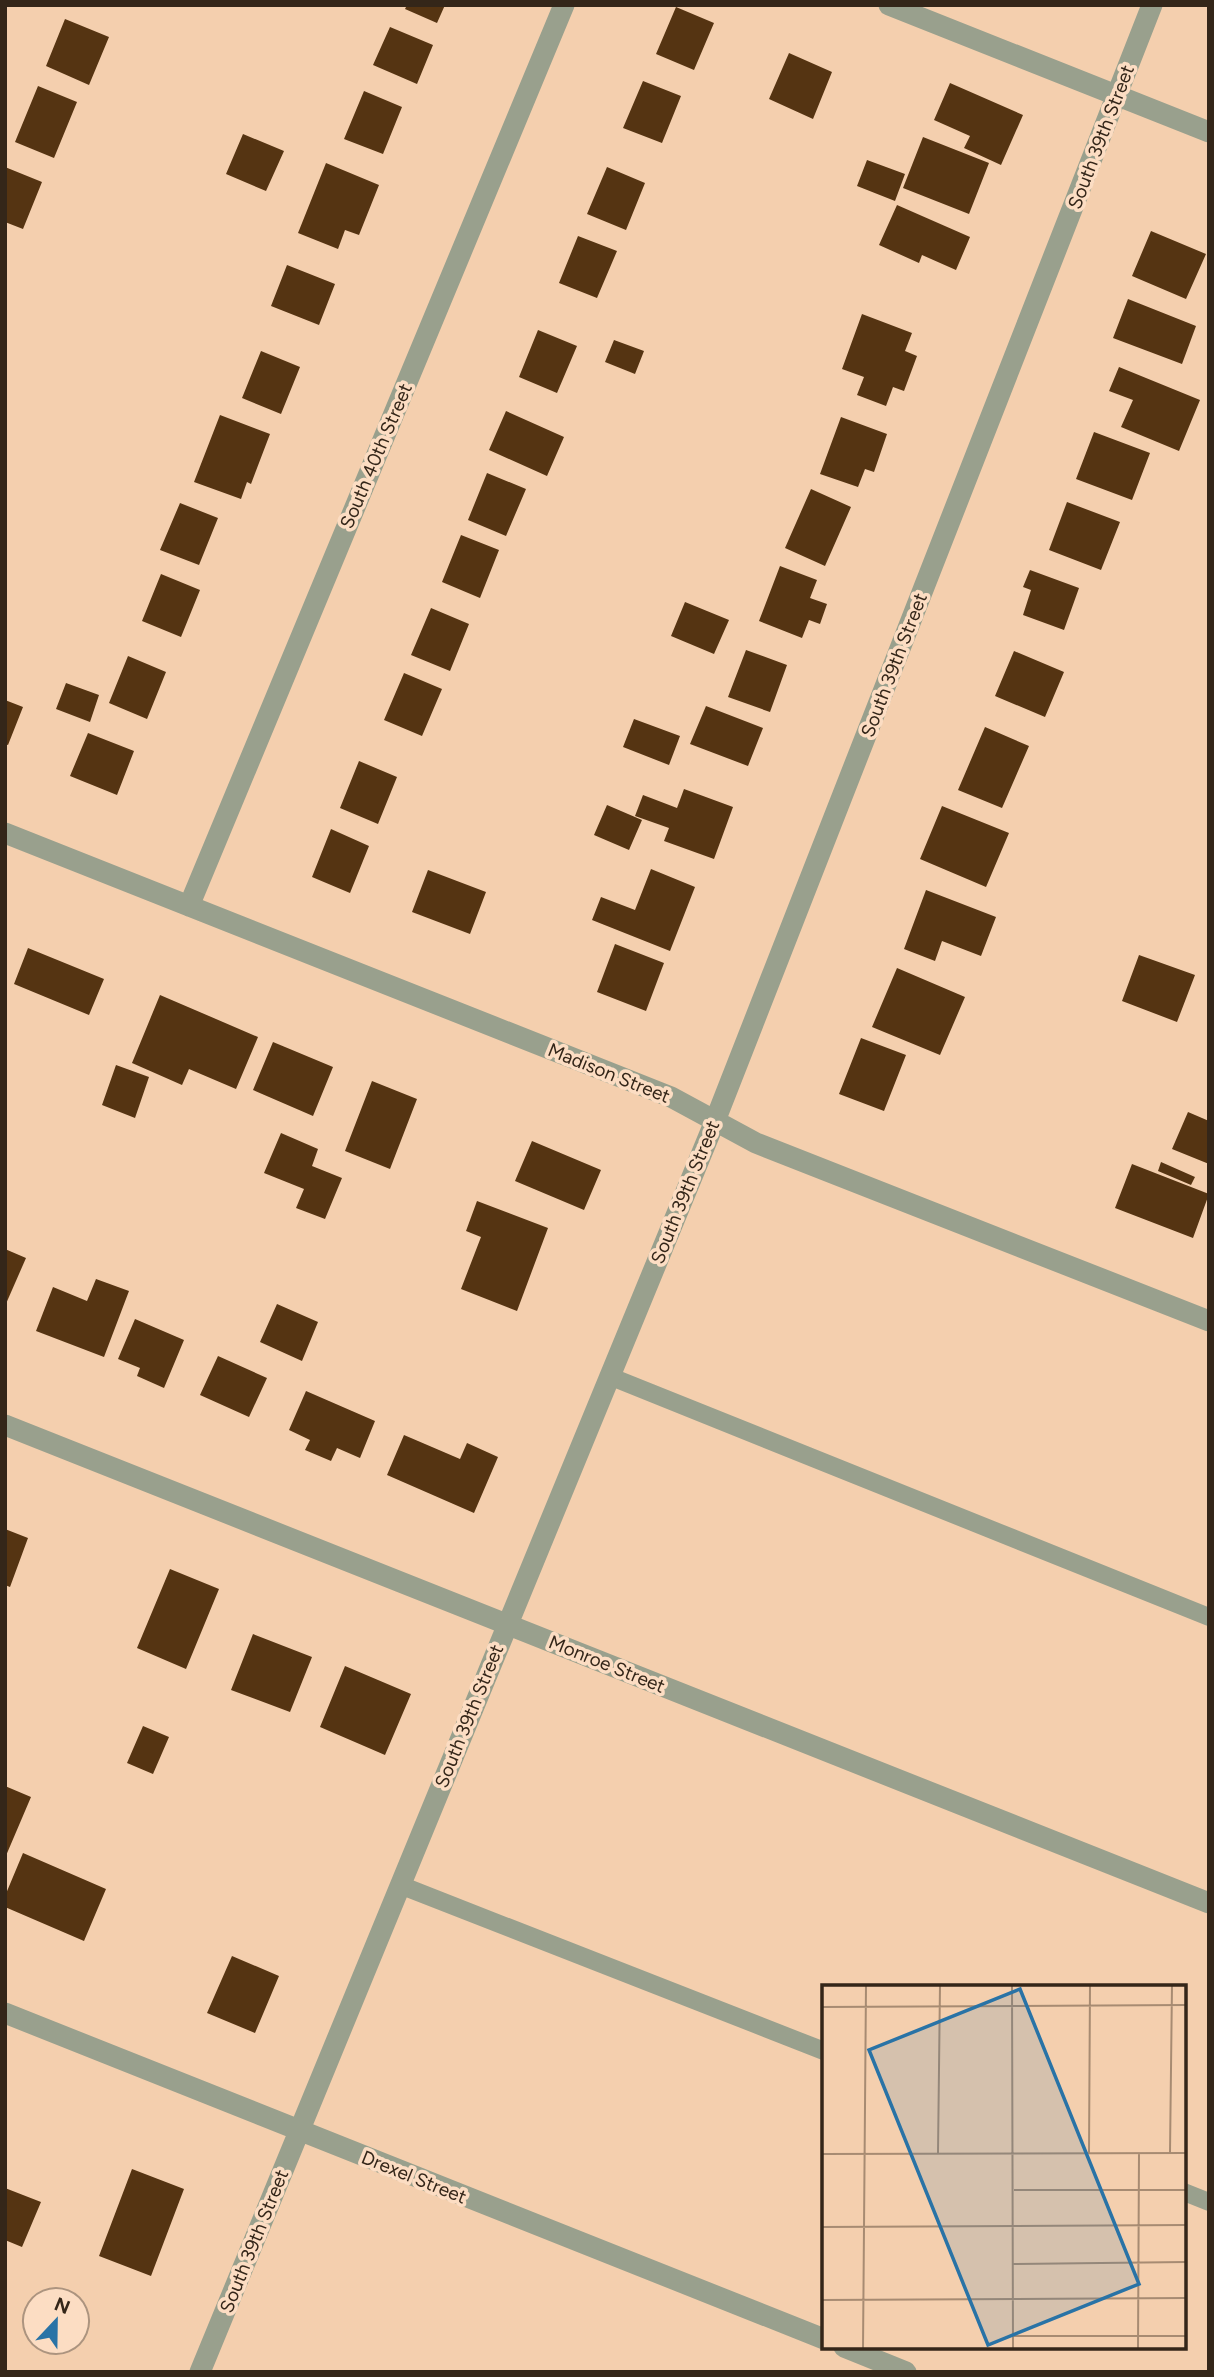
<svg xmlns="http://www.w3.org/2000/svg" width="1214" height="2377" font-family="Figtree,sans-serif">
	<style>
		.building { fill: #553412 }
		.lines { fill: none; stroke-linecap: round; stroke-linejoin: round }
		.lane { stroke: #99a08d; stroke-width: 18 }
		.street { stroke: #99a08d; stroke-width: 21 }
		.labels { text-anchor: middle; dominant-baseline: central; stroke-width: 7; stroke-linejoin: round; paint-order: stroke }
		.street-label { font-size: 19px; fill: #342619; stroke: #fcddc3 }
		.inset-road { fill: none; stroke: #a78b72; stroke-width: 2 }
		.view { fill: #2973a6; fill-opacity: 0.15; stroke: #2973a6; stroke-width: 3.5 }
		.inset-edge { fill: none; stroke: #342619; stroke-width: 3.5 }
	</style>
	<rect width="100%" height="100%" fill="#f4cfae"/>
	<path class="building" d="M407 5H445L437 23 405 9Z
		M676 7 714 23 694 70 656 54Z
		M65 19 109 37 89 85 46 66Z
		M390 27 433 45 417 84 373 65Z
		M789 53 832 72 813 119 769 99Z
		M643 81 681 96 662 143 623 128Z
		M950 83 1023 115 1001 165 964 148 970 136 934 120Z
		M38 86 77 102 54 158 15 142Z
		M364 91 402 107 383 154 344 139Z
		M243 134 284 151 266 191 226 174Z
		M923 137 989 163 969 214 903 188Z
		M867 160 905 174 895 201 857 186Z
		M326 163 379 185 359 235 345 230 338 249 298 233Z
		M5 167 42 182 23 229 5 222Z
		M607 167 645 183 626 230 587 214Z
		M897 205 970 237 956 270 922 255 919 263 879 245Z
		M1151 231 1206 254 1186 299 1132 276Z
		M578 236 617 251 597 298 559 283Z
		M287 265 335 284 319 325 271 306Z
		M1128 299 1196 326 1182 364 1113 338Z
		M862 314 912 333 905 351 917 356 904 391 893 387 886 406 857 395 864 377 842 369Z
		M538 330 577 346 557 393 519 377Z
		M614 340 644 351 635 374 605 362Z
		M261 351 300 367 281 414 242 398Z
		M1119 367 1200 400 1179 451 1121 427 1133 400 1109 391Z
		M506 411 564 437 547 476 489 450Z
		M220 415 270 434 251 484 247 482 241 499 194 482Z
		M841 417 887 434 874 472 865 469 858 487 820 474Z
		M1094 432 1150 453 1132 500 1076 479Z
		M487 473 526 489 506 536 468 520Z
		M811 489 851 507 825 566 785 548Z
		M1067 502 1120 522 1101 570 1049 550Z
		M180 503 218 518 199 565 160 550Z
		M461 535 499 550 480 598 442 582Z
		M780 566 817 580 810 598 827 604 820 624 809 620 802 638 759 621Z
		M1030 570 1079 588 1064 630 1023 615 1031 590 1023 587Z
		M161 574 200 590 181 637 142 621Z
		M685 602 729 620 714 654 671 636Z
		M431 608 469 624 450 671 411 655Z
		M746 650 787 665 770 712 728 697Z
		M1014 651 1064 672 1045 717 995 696Z
		M128 656 166 672 147 719 109 703Z
		M404 673 442 689 422 736 384 720Z
		M66 683 99 695 90 722 56 709Z
		M5 700 23 707 8 745 5 744Z
		M706 706 763 728 748 766 690 744Z
		M634 719 680 736 669 765 623 747Z
		M985 727 1029 746 1002 808 958 790Z
		M88 733 134 751 117 795 70 776Z
		M359 761 397 777 378 824 340 808Z
		M684 789 733 807 714 859 664 841 669 828 635 816 643 795 677 808Z
		M607 805 642 820 629 850 594 835Z
		M942 806 1009 833 986 887 920 859Z
		M331 829 369 846 350 893 312 877Z
		M651 869 695 887 670 951 592 920 601 897 635 910Z
		M428 870 486 892 470 934 412 912Z
		M926 890 996 917 981 956 942 941 935 961 904 949Z
		M615 944 664 963 646 1011 597 992Z
		M28 948 104 979 89 1015 14 984Z
		M1139 955 1195 975 1177 1022 1122 1001Z
		M897 968 965 997 940 1055 872 1027Z
		M160 995 258 1037 236 1089 189 1069 182 1085 132 1063Z
		M861 1038 906 1055 884 1111 839 1094Z
		M273 1042 333 1067 313 1116 253 1090Z
		M116 1065 149 1077 135 1118 102 1105Z
		M372 1081 417 1099 390 1169 345 1151Z
		M1188 1112 1209 1121V1164L1172 1149Z
		M281 1133 318 1149 312 1166 342 1178 325 1219 296 1208 304 1189 264 1173Z
		M532 1141 601 1170 584 1210 515 1181Z
		M1161 1162 1195 1177 1191 1185 1158 1171Z
		M1132 1164 1209 1194 1193 1238 1115 1208Z
		M477 1201 548 1228 517 1311 461 1289 481 1237 466 1231Z
		M5 1249 26 1258 5 1306Z
		M96 1279 129 1291 104 1357 36 1331 53 1287 87 1301Z
		M277 1304 318 1322 302 1361 260 1342Z
		M135 1319 184 1340 164 1388 137 1376 140 1368 118 1359Z
		M218 1356 267 1378 249 1417 200 1395Z
		M306 1391 375 1421 360 1458 337 1448 331 1461 305 1450 310 1440 289 1430Z
		M404 1435 460 1459 467 1443 498 1457 474 1513 387 1475Z
		M5 1529 28 1538 10 1587 5 1585Z
		M170 1569 219 1589 186 1669 137 1648Z
		M253 1634 312 1657 290 1712 231 1690Z
		M345 1666 411 1694 385 1755 320 1727Z
		M143 1726 169 1737 153 1774 127 1763Z
		M5 1786 31 1797 5 1858Z
		M23 1853 106 1889 84 1941 5 1907V1896Z
		M232 1956 279 1976 255 2033 207 2013Z
		M132 2169 184 2189 151 2276 99 2256Z
		M5 2188 41 2202 22 2247 5 2240Z"/>
	<g class="lines">
		<path class="lane" d="M609 1376 1209 1617
			M400 1885 824 2051
			M1184 2192 1209 2202"/>
		<path class="street" d="M889 5 1209 132
			M5 833 671 1097 756 1143 1209 1321
			M189 906 564 5
			M5 1425 1209 1903
			M5 2013 824 2339
			M844 2347 906 2372
			M200 2372 715 1121 1152 5"/>
	</g>
	<g class="labels">
		<g class="street-label">
			<text transform="translate(1101 137) rotate(-69)">South 39th Street</text>
			<text transform="translate(376 456) rotate(-67)">South 40th Street</text>
			<text transform="translate(894 665) rotate(-69)">South 39th Street</text>
			<text transform="translate(609 1073) rotate(22)">Madison Street</text>
			<text transform="translate(685 1192) rotate(-68)">South 39th Street</text>
			<text transform="translate(607 1664) rotate(22)">Monroe Street</text>
			<text transform="translate(469 1716) rotate(-68)">South 39th Street</text>
			<text transform="translate(414 2177) rotate(22)">Drexel Street</text>
			<text transform="translate(254 2241) rotate(-68)">South 39th Street</text>
		</g>
	</g>
	<g transform="translate(822 1985)">
		<rect width="364" height="364" fill="#f4cfae"/>
		<path class="inset-road" d="M190 0 191 364M0 22 364 20M116 168 118 0M267 168 268 0M348 168 350 0M0 169 364 168M192 205H364M0 242 364 240M191 279 364 277M0 315 364 313M191 351H364M41 364 44 0M316 364 317 168"/>
		<path class="view" d="M198 4 317 299 166 360 47 65Z"/>
		<rect width="364" height="364" class="inset-edge"/>
	</g>
	<rect width="1214" height="2377" fill="none" stroke="#342619" stroke-width="14"/>
	<g transform="translate(56 2321) rotate(22)"><circle r="33" fill="#fcddc3" stroke="#ac947f" stroke-width="2"/>
	<path d="M0-5L12 26L0 18L-12 26Z" fill="#2973a6"/>
	<text y="-10" font-size="19" font-weight="bold" text-anchor="middle" fill="#342619">N</text>
	</g>
</svg>
